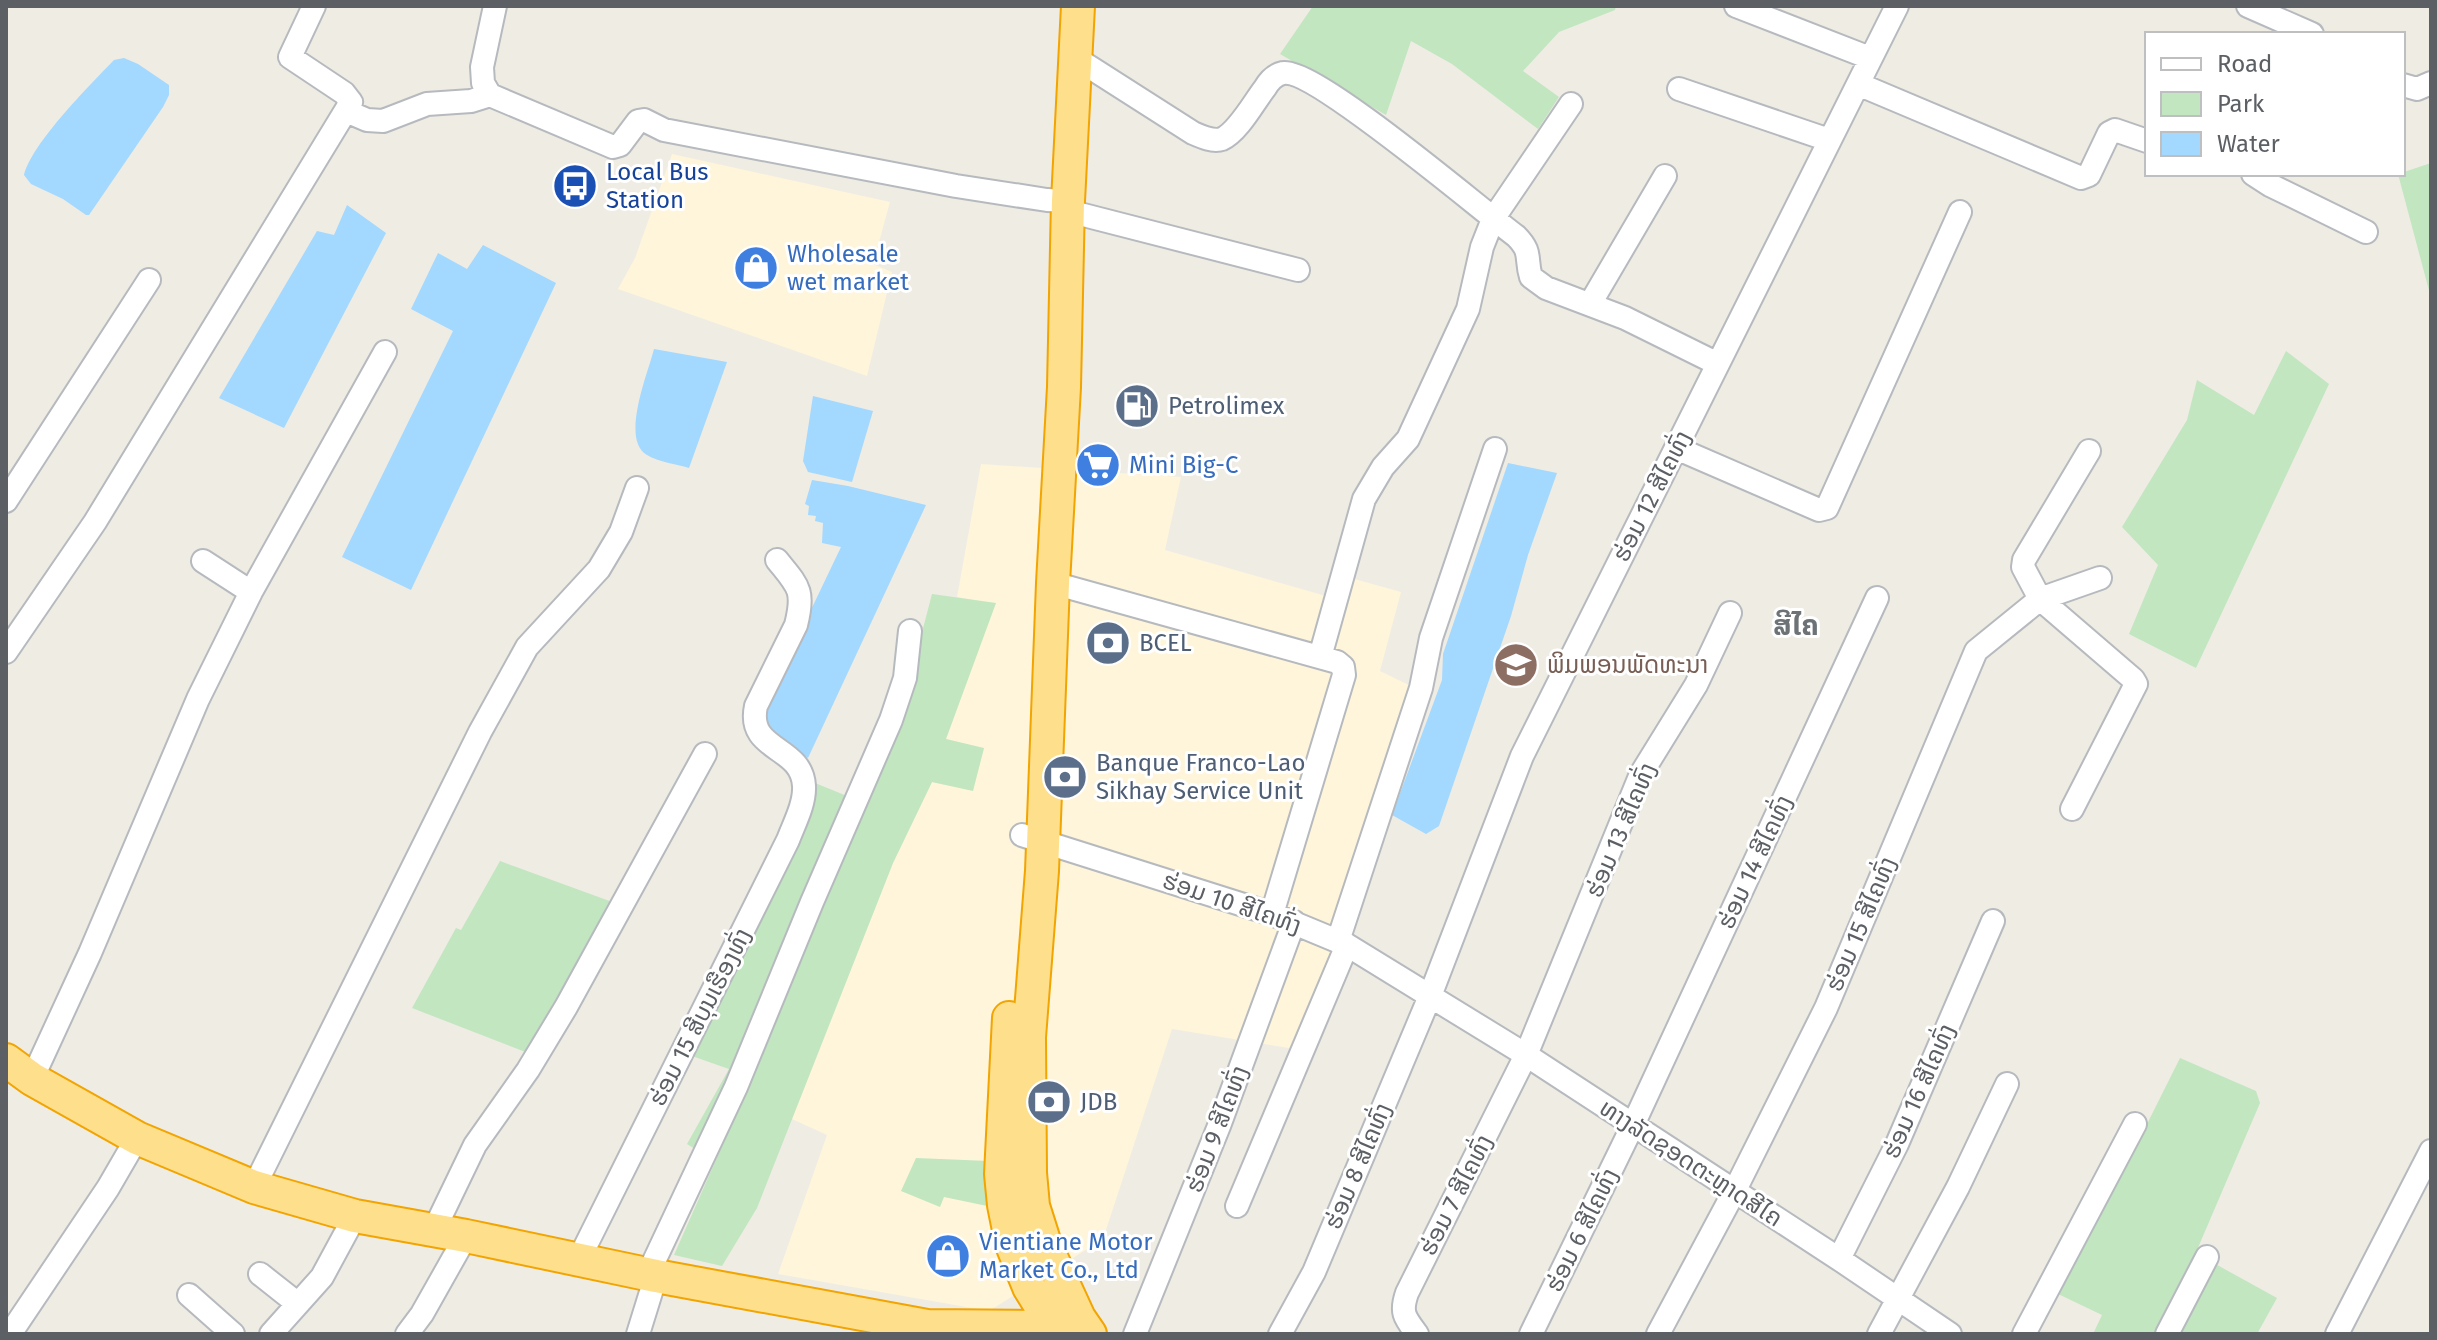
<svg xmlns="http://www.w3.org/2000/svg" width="2437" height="1340" font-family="'Fira Sans','Noto Sans Lao',sans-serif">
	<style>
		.commercial { fill: #fef5da }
		.green { fill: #c1e6c0 }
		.water { fill: #a3d8ff }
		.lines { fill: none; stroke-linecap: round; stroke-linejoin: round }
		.minor-casing { stroke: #b6babe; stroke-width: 26 }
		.highway-casing { stroke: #f2a400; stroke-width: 36 }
		.minor { stroke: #fff; stroke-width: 22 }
		.highway { stroke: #fddf8c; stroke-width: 32 }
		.labels { text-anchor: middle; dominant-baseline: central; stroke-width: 6; stroke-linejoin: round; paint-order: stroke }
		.transit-label { font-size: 24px; fill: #164399; stroke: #fff; text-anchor: start }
		.shop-label { font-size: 24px; fill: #366cbe; stroke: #fff; text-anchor: start }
		.service-label { font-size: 24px; fill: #4e5e75; stroke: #fff; text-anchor: start }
		.street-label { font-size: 24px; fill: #5c6065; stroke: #fff }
		.education-label { font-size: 24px; fill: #785e54; stroke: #fff; text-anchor: start }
		.quarter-label { font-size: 28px; font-weight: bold; fill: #6d7277; stroke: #fff }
	</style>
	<rect width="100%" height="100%" fill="#efece4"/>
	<path class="commercial" d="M672 154 890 202 873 264 892 272 867 376 618 289 635 258Z
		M981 464 1181 477 1165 550 1326 596 1333 573 1401 592 1380 671 1415 688 1338 941 1295 1049 1172 1029 1103 1239 989 1311 778 1274 827 1135 792 1119 893 863 932 782 972 790 984 749 946 739 995 604 957 597Z"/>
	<path class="green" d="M1313 6H1616L1615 10 1559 32 1523 71 1559 97 1538 129 1452 64 1411 41 1386 115 1280 54Z
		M2431 163V298L2398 174Z
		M2286 351 2329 384 2196 668 2129 634 2158 565 2122 527 2187 420 2197 380 2254 415Z
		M932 594 996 603 946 739 984 748 973 791 932 782 893 863 757 1208 722 1266 674 1255 764 1051 811 927 904 701Z
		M815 783 847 796 698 1151 687 1144 729 1069 692 1056 724 992Z
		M500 861 615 903 528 1053 412 1008 456 928 461 930Z
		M2180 1058 2256 1091 2260 1103 2194 1257 2155 1334H2093L2102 1315 2054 1292 2137 1144Z
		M916 1158 988 1161 992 1207 944 1197 940 1207 901 1191Z
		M2210 1261 2277 1298 2257 1334H2170Z"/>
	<path class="water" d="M124 58 138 64 169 85V95L163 107 89 215H86L63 199 31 184 24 175C32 143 89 86 114 60Z
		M347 205 386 233 284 428 219 398 317 231 334 235Z
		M483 245 556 283 411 590 342 557 453 331 411 309 438 253 467 269Z
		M654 349 727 362 689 468C676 464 659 462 647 455 620 440 648 373 654 349Z
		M813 396 873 411 852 482 808 472 803 461Z
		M1508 463 1557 473 1528 555 1511 616 1439 826 1426 834 1392 815 1442 680 1443 654Z
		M812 480 848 486 926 505 808 758C786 743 764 736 765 706L841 547 822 543 823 523 815 521 816 516 808 515 809 506 805 504Z"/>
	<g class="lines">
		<g class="minor-casing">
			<path id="minor" d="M495 6 482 67 483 83 490 95 613 147 620 145 638 121 644 120 664 130 956 186 1047 200 1068 201
				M1736 6 1870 58
				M2248 6 2312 34
				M1074 57 1193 133C1202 137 1213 142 1222 139 1238 132 1254 102 1265 88 1269 81 1274 75 1283 73 1315 68 1481 210 1516 236 1533 253 1525 258 1531 277L1546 288 1625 318 1718 364
				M1858 84 2081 178 2089 175 2109 133 2115 130 2147 141
				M2403 85 2417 89 2431 83
				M1679 89 1829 140
				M346 111 367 120 383 121 427 104 471 101 490 95
				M2253 174 2270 185 2366 232
				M1068 211 1298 270
				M1590 304 1665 176
				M1676 448 1819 510 1827 508 1960 212
				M6 501 149 280
				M203 561 251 592
				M1053 583 1337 662 1343 667 1344 675 1272 914
				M6 652 95 522 351 102 344 93 290 57 314 6
				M1320 657 1364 499 1383 467 1408 439 1468 309 1482 247 1493 219 1571 104
				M2072 809 2136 684 2133 679 2040 599 2023 567 2024 560 2089 451
				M1022 835 1272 914 1347 945 1526 1055 1839 1259 1950 1334
				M1338 941 1421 688 1431 638 1495 449
				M32 1079 90 953 198 699 251 592 385 352
				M254 1187 480 732 527 647 599 569 621 532 637 488
				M1237 1206 1347 945
				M434 1230 475 1145 528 1070 566 1007 705 754
				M579 1259 788 840C794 824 805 804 804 786 802 745 746 752 756 706L796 625C805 590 798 586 777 560
				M1839 1259 1897 1144 1993 921
				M260 1274 298 1304
				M648 1274 736 1087 812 902 891 720 905 678 910 631
				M189 1295 233 1334
				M10 1334 108 1188 137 1138
				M271 1334 322 1277 355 1216
				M407 1334 422 1314 466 1236
				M638 1334 656 1276
				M1135 1334 1219 1126 1294 922
				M1280 1334 1314 1272 1430 996 1522 756 1897 6
				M1417 1334C1405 1318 1400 1313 1407 1293L1526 1055 1641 774 1696 685 1730 613
				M1531 1334 1633 1125 1877 598
				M1658 1334 1734 1192 1826 1008 1976 651 2040 599 2100 578
				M1879 1334 1958 1187 2007 1084
				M2024 1334 2135 1124
				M2167 1334 2207 1257
				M2337 1334 2431 1151"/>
		</g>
		<g class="highway-casing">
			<path id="highway" d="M1078 6 1068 201 1064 387 1053 583 1042 871 1029 1037 1030 1173 1033 1206 1045 1244 1079 1318 1090 1334
				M1009 1018 1001 1174 1004 1205 1012 1245 1029 1287 1058 1334
				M6 1060 32 1079 137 1138 254 1187 355 1216 466 1236 656 1276 927 1326 1053 1327 1067 1322"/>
		</g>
		<use href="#minor" class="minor"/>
		<use href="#highway" class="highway"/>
	</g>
	<defs>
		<g id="bus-disc" transform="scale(2.3)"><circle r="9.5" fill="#1a4fb4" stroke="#fff"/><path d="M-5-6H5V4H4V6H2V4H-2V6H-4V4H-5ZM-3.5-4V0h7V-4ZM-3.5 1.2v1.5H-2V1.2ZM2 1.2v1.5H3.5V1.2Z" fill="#fff"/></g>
		<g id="shop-disc" transform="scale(2.3)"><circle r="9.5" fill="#3f7fe0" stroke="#fff"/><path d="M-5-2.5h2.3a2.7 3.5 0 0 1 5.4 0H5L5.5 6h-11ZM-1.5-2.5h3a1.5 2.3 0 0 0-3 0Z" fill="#fff"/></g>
		<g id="fuel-disc" transform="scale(2.3)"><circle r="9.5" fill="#5c6f8a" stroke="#fff"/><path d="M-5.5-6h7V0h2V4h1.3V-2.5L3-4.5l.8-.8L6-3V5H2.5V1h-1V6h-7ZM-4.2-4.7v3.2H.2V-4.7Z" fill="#fff"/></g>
		<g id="supermarket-disc" transform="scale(2.3)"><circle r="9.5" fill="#3f7fe0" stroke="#fff"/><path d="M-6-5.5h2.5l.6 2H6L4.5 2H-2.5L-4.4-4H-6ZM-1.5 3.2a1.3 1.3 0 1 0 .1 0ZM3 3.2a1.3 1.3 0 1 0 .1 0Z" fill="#fff"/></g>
		<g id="bank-disc" transform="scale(2.3)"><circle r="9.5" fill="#5c6f8a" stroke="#fff"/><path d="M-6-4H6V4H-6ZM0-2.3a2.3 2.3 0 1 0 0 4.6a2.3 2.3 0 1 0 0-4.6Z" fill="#fff"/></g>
		<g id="school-disc" transform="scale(2.3)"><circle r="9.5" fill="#8d6e63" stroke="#fff"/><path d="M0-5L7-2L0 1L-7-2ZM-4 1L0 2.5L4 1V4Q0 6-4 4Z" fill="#fff"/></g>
	</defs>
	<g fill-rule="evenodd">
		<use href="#bus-disc" x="575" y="186"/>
		<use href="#shop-disc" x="756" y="268"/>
		<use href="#fuel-disc" x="1137" y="406"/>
		<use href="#supermarket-disc" x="1098" y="465"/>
		<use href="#bank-disc" x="1108" y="643"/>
		<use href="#school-disc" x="1516" y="665"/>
		<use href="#bank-disc" x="1065" y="777"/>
		<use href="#bank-disc" x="1049" y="1102"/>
		<use href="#shop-disc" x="948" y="1256"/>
	</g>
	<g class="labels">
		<g class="transit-label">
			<text x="606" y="172">Local Bus<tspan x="606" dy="28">Station</tspan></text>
		</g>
		<g class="shop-label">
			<text x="787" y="254">Wholesale<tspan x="787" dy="28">wet market</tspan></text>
			<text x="1129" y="465">Mini Big-C</text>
			<text x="979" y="1242">Vientiane Motor<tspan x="979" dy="28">Market Co., Ltd</tspan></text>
		</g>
		<g class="service-label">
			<text x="1168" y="406">Petrolimex</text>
			<text x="1139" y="643">BCEL</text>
			<text x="1096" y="763">Banque Franco-Lao<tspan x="1096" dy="28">Sikhay Service Unit</tspan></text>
			<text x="1080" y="1102">JDB</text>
		</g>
		<g class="street-label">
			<text transform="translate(1652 496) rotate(-63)">ຮ່ອມ 12 ສີໄຄທົ່ງ</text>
			<text transform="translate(1621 830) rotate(-67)">ຮ່ອມ 13 ສີໄຄທົ່ງ</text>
			<text transform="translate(1755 862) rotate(-65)">ຮ່ອມ 14 ສີໄຄທົ່ງ</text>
			<text transform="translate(1232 903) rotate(19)">ຮ່ອມ 10 ສີໄຄທົ່ງ</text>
			<text transform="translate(1861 924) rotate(-67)">ຮ່ອມ 15 ສີໄຄທົ່ງ</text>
			<text transform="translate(700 1017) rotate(-63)">ຮ່ອມ 15 ສີບຸນເຮືອງທົ່ງ</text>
			<text transform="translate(1919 1091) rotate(-66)">ຮ່ອມ 16 ສີໄຄທົ່ງ</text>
			<text transform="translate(1217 1129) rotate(-69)">ຮ່ອມ 9 ສີໄຄທົ່ງ</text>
			<text transform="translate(1691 1163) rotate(33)">ທາງລັດຊອດຕະຫຼາດສີໄຄ</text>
			<text transform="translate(1358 1166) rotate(-67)">ຮ່ອມ 8 ສີໄຄທົ່ງ</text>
			<text transform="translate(1456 1195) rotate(-63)">ຮ່ອມ 7 ສີໄຄທົ່ງ</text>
			<text transform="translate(1582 1230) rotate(-64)">ຮ່ອມ 6 ສີໄຄທົ່ງ</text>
		</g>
		<g class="education-label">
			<text x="1547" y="665">ພິມພອນພັດທະນາ</text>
		</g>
		<g class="quarter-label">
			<text x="1796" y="625">ສີໄຄ</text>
		</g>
	</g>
	<rect width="2437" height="1340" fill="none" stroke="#5c6065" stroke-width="16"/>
	<rect x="2145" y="32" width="260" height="144" fill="#ffffff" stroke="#bebfc1" stroke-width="2"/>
	<rect x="2161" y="58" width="40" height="12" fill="#ffffff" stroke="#bebfc1" stroke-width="2"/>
	<text x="2217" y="72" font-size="24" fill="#5c6065">Road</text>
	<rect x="2161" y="92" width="40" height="24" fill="#c1e6c0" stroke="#bebfc1" stroke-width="2"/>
	<text x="2217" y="112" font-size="24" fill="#5c6065">Park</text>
	<rect x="2161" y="132" width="40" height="24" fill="#a3d8ff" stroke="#bebfc1" stroke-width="2"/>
	<text x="2217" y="152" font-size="24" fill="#5c6065">Water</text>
</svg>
